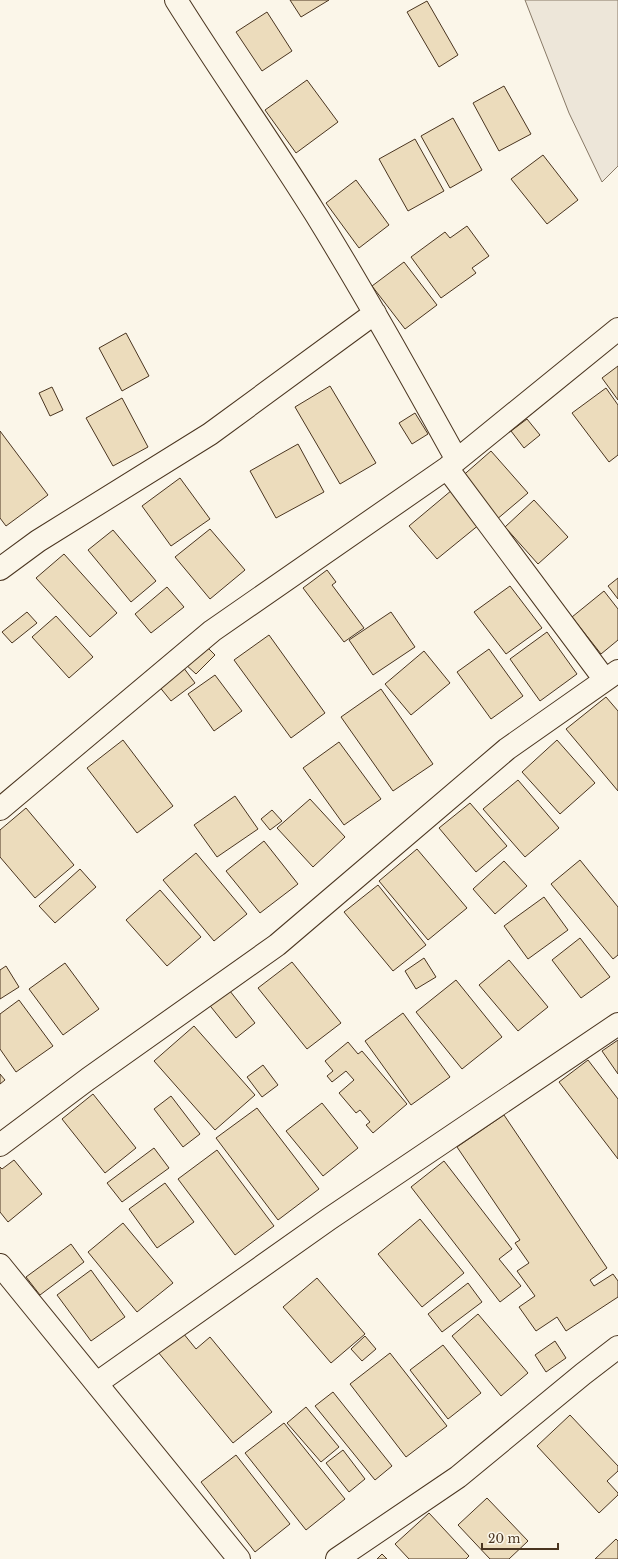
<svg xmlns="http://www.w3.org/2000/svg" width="618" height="1559" font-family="'Libre Baskerville',serif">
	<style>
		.green { fill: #ede6d9; stroke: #887966 }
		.building { fill: #ecdcbc; stroke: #4a3520 }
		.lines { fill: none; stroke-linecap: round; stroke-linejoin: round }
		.minor-casing { stroke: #4a3520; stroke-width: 24 }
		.minor { stroke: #fbf6e9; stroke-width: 22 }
	</style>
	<rect width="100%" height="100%" fill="#fbf6e9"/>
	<path class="green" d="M525 0H618V166L602 182 569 113Z"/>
	<path class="building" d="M290 0H329L301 17Z
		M427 1 458 55 439 67 407 12Z
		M267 12 292 51 262 71 236 32Z
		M307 80 338 122 296 153 265 110Z
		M504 86 531 134 499 151 473 103Z
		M453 118 482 170 450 188 421 136Z
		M415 139 444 191 408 211 379 159Z
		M543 155 578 200 547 224 511 179Z
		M356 180 389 225 359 248 326 203Z
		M467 226 489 256 472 268 476 273 441 298 411 257 445 232 450 238Z
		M404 262 437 305 405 329 372 286Z
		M126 333 149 376 122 391 99 348Z
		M618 366V400L602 378Z
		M330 386 376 463 340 484 295 407Z
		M52 387 63 410 50 416 39 393Z
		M606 388 618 405V455L609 462 572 413Z
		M122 398 148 447 113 466 86 418Z
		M415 413 428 434 412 444 399 423Z
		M527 419 540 435 524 448 511 431Z
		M0 431 48 495 6 526 0 518Z
		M298 444 324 492 276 518 250 471Z
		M491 451 528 493 496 520 459 479Z
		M180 478 210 519 171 546 142 506Z
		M452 490 480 524 437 559 409 526Z
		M534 500 568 537 538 564 505 527Z
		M210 529 245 570 210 599 175 557Z
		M113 530 156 581 131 602 88 550Z
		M64 554 117 613 90 637 36 578Z
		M327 570 336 582 332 585 364 628 344 642 303 588Z
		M618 578V599L608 586Z
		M510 586 542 628 506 654 474 612Z
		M167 587 184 607 151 633 135 614Z
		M604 591 618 609V640L601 654 572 617Z
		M27 612 37 623 12 643 2 632Z
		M391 612 415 647 373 675 349 640Z
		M56 616 93 657 69 678 32 637Z
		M547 632 577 674 540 701 510 659Z
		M269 635 325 713 291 738 234 660Z
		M204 644 215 655 196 674 184 663Z
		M489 649 523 696 491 719 457 672Z
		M424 651 450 683 411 715 385 684Z
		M183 667 195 683 171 701 158 685Z
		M215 675 242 711 214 731 188 694Z
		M381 689 433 764 393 791 341 717Z
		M606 697 618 711V791L566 729Z
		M123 740 173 806 137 833 87 768Z
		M557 740 595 783 560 814 522 772Z
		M339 742 381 799 344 825 303 768Z
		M518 780 559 828 525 857 483 809Z
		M235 796 258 829 217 857 194 825Z
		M310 799 345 837 313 867 277 828Z
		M470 803 507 846 476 872 439 828Z
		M26 808 74 865 35 898 0 857V830Z
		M272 810 282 821 270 830 261 819Z
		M264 841 298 884 260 913 226 871Z
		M417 849 467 908 428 940 379 881Z
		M196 853 247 914 214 941 163 880Z
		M580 860 618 907V955L613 959 551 884Z
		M504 861 527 886 495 914 473 889Z
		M80 869 96 887 55 923 39 906Z
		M378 885 426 945 393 971 344 912Z
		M160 890 201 937 167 966 126 920Z
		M544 897 568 930 528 959 504 926Z
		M580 938 610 977 581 998 552 960Z
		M424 958 436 977 416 989 405 971Z
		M509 960 548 1007 518 1031 479 985Z
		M292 962 341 1023 307 1049 258 988Z
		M65 963 99 1009 63 1035 29 989Z
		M6 966 19 987 0 999V970Z
		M456 980 502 1037 462 1069 416 1012Z
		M226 986 255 1023 236 1038 207 1002Z
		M19 1000 53 1046 16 1072 0 1049V1014Z
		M403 1013 450 1077 411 1105 365 1041Z
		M194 1026 255 1095 215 1130 154 1061Z
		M618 1040V1074L602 1051Z
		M348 1042 358 1054 362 1051 407 1104 373 1133 366 1125 370 1122 360 1110 356 1113 339 1093 354 1080 346 1071 332 1082 327 1076 333 1071 325 1061Z
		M588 1060 618 1099V1159L559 1082Z
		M263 1065 278 1085 262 1097 247 1077Z
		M0 1074 5 1080 0 1084Z
		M93 1094 136 1148 105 1173 62 1119Z
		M171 1096 200 1134 183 1147 154 1109Z
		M322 1103 358 1148 323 1176 286 1131Z
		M257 1108 319 1189 278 1220 216 1138Z
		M504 1115 607 1268 590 1280 594 1286 613 1274 618 1281V1297L566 1331 557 1317 536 1331 519 1307 535 1296 517 1271 529 1263 515 1243 520 1240 457 1147Z
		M154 1148 169 1168 122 1202 107 1183Z
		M217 1150 274 1226 235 1255 178 1179Z
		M14 1160 42 1194 8 1222 0 1212V1167L2 1169Z
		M444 1161 512 1249 499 1259 521 1286 500 1302 411 1187Z
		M165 1183 194 1222 157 1248 129 1209Z
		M420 1219 464 1273 422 1307 378 1254Z
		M123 1223 173 1283 137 1312 88 1252Z
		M71 1244 84 1262 40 1295 26 1277Z
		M91 1270 125 1317 91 1341 57 1295Z
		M317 1278 365 1334 331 1363 283 1307Z
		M468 1283 482 1302 442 1332 428 1314Z
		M478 1314 528 1373 501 1396 452 1336Z
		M183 1333 196 1349 210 1337 272 1412 233 1443 158 1352Z
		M365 1336 376 1349 362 1361 351 1349Z
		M555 1341 566 1358 546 1372 535 1355Z
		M443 1345 481 1393 448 1419 410 1370Z
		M390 1353 447 1426 406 1457 350 1384Z
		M333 1392 392 1466 375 1480 315 1406Z
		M306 1407 339 1447 321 1462 287 1423Z
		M570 1415 618 1466V1471L607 1481 618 1493V1495L599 1513 537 1446Z
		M284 1423 345 1499 306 1530 245 1453Z
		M343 1450 365 1479 349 1492 326 1463Z
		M236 1455 290 1524 255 1552 201 1482Z
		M487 1498 528 1541 509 1559H490L458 1525Z
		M429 1513 469 1556 466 1559H409L395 1544Z
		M616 1539 618 1541V1559H595Z
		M382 1554 387 1559H377Z"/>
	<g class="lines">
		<g class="minor-casing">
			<path id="minor" d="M176 0C221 72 270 141 315 213 365 294 411 377 457 460
				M447 468 605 680
				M0 569 38 541 210 434 375 313
				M0 809 212 631 447 468 618 329
				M0 1145 88 1079 277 945 507 749 618 671
				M0 1265 239 1559
				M97 1383 329 1219 618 1024
				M337 1559 458 1477 583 1374 618 1347"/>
		</g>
		<use href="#minor" class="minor"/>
	</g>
	<path d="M482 1543v6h76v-6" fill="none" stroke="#4a3520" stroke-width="2"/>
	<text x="488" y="1543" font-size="12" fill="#4a3520" stroke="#fbf6e9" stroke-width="3" paint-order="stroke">20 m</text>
</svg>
